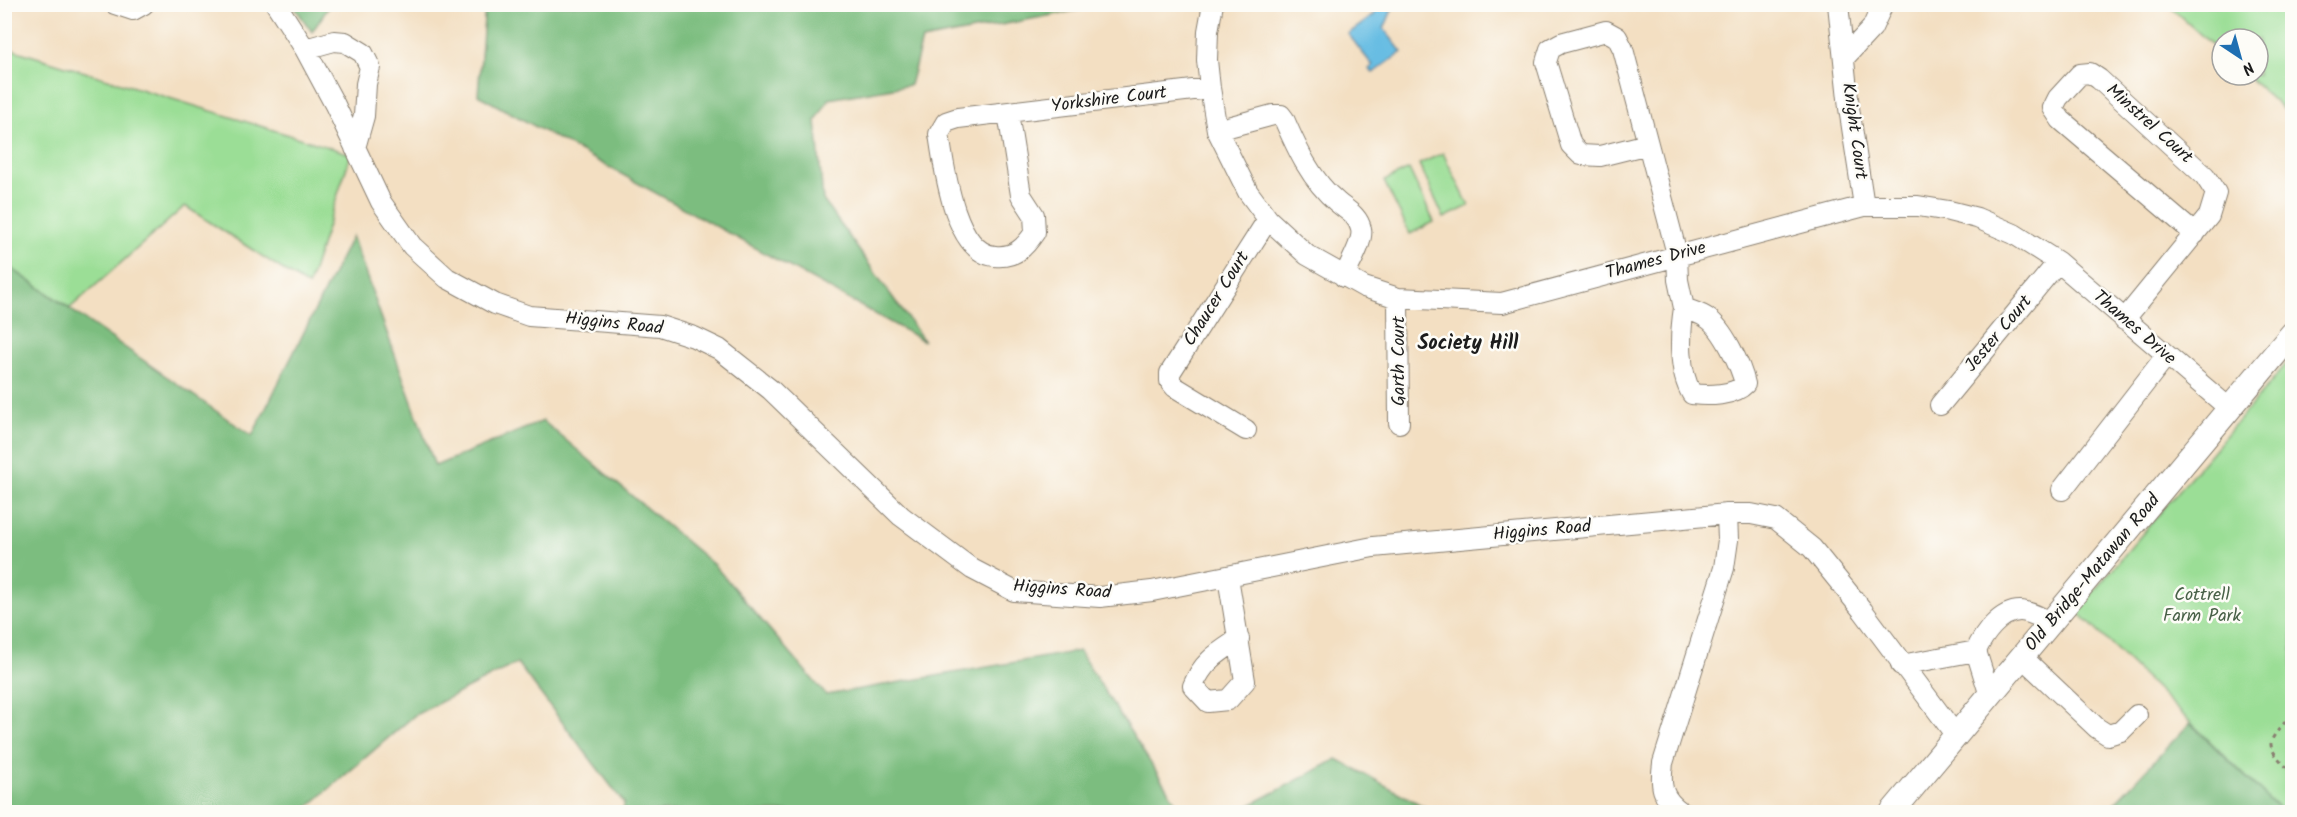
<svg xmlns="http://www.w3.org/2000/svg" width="2297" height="817" font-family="Kalam,sans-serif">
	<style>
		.green { fill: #9bde96; stroke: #5c7d59; stroke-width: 1.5 }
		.forest { fill: #7cbd7f; stroke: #4c6c4e; stroke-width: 1.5 }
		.water { fill: #67bde3; stroke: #426c80; stroke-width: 1.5 }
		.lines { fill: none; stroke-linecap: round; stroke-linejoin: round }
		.minor-casing { stroke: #887e6f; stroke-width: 22 }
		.major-casing { stroke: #887e6f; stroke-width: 26 }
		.path { stroke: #887e6f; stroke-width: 3; stroke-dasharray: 4.5 4.5; stroke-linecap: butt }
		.minor { stroke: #fff; stroke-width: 20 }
		.major { stroke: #fff; stroke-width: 24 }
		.labels { text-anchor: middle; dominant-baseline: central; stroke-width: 5; stroke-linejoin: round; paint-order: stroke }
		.street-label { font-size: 18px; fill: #1c1c1c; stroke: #fdfcf7 }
		.park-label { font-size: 18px; fill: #486047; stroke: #fdfcf7 }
		.neighbourhood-label { font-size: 20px; font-weight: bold; fill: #1c1c1c; stroke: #fdfcf7 }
	</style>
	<rect width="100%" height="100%" fill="#fdfcf7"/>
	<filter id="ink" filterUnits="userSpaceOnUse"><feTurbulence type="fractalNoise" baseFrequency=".0167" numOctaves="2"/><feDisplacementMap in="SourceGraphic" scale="12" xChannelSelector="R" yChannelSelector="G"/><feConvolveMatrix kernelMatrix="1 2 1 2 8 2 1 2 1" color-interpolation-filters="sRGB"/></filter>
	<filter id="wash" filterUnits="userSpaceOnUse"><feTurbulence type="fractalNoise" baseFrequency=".008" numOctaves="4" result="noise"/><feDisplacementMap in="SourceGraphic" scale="24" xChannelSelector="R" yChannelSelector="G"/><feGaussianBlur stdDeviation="1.35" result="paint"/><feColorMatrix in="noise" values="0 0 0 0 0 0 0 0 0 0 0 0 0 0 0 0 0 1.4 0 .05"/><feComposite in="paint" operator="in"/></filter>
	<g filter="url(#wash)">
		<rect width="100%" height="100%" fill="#f3dfc2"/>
		<path class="green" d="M2168 5H2292V118L2246 75H2258V39H2222V54Z
			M4 47 351 154 308 286 185 206 70 308 5 264Z
			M1443 153 1469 206 1444 218 1419 164Z
			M1409 169 1434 222 1410 234 1384 181Z
			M2292 357V812H2282L2077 611Z"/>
		<path class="forest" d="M293 5H330L312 32Z
			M480 5H1105L922 40 910 85 829 99 816 121 823 200 924 341 478 95 485 6Z
			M352 236 435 466 543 421 714 565 826 695 1079 651 1182 812H623L624 803 517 663 415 715 302 812H5V264L252 436Z
			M2190 723 2282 812H2106Z
			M1337 759 1434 812H1237Z"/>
		<path class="water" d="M1378 5H1394L1384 29 1402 52 1373 73 1369 69 1373 66 1348 34 1374 15Z"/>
	</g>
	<g filter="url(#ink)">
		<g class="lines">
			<g class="minor-casing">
				<path id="minor" d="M115 4 133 10 144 4
					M276 4 305 49 335 105 381 202 412 246 447 278 495 304 529 316 660 326 694 337 719 349 771 390 901 516 972 569 1014 591 1100 597 1152 591 1373 547 1727 514H1751L1776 519 1812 548 1863 611 1957 737
					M1213 4 1208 31 1207 60 1210 88 1217 130 1248 192 1268 219 1307 255 1364 287 1398 298 1502 303 1864 206H1918L1949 211 1977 218 2014 234 2058 262 2230 409
					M1838 4 1849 108 1864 206
					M1606 31 1617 37 1623 49 1648 144 1600 156 1581 155 1571 145 1546 62 1550 49 1561 43Z
					M305 49 334 41 345 42 363 53 370 67 366 84 364 116 355 148
					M1845 57 1872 28 1883 4
					M1008 113 1021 195 1034 215 1035 232C1025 247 1015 258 995 256 954 253 944 166 939 134L946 122 958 118 1210 88
					M1217 130 1273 115H1281L1284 119C1297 149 1311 180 1337 202 1346 210 1358 215 1361 229 1364 241 1349 265 1344 277
					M1648 144 1677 254 1678 280 1684 308
					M1398 298 1399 423
					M1684 308C1691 311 1700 313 1707 318 1723 328 1741 366 1745 384 1734 396 1708 396 1692 394 1678 371 1680 333 1684 308Z
					M2124 320 2209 216 2216 193 2205 176 2099 79 2090 73 2080 74 2058 98 2053 108 2061 120 2195 234
					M1940 405 2058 262
					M1246 430 1175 387 1170 381V373L1268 219
					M2062 490 2166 356
					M1228 577 1245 681 1228 700 1208 702 1193 686C1203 661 1218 653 1239 639
					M2023 658 2097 728 2108 735 2121 731 2137 715
					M1901 665 1976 651
					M1990 696 1976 651C1983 635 2000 611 2020 611 2030 611 2043 619 2052 623
					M1681 812C1661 798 1660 785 1663 763L1724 568 1728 540 1727 514"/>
			</g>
			<g class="major-casing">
				<path id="major" d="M1892 812 2292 334"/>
			</g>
			<path class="path" d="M2292 714C2265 746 2263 742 2292 773"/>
			<use href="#minor" class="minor"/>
			<use href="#major" class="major"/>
		</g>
	</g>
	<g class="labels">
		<g class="street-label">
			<text transform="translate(1109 100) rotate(-7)">Yorkshire Court</text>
			<text transform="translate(2149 124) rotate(42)">Minstrel Court</text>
			<text transform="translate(1854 131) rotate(82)">Knight Court</text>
			<text transform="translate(1656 261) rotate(-15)">Thames Drive</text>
			<text transform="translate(1217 299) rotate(-58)">Chaucer Court</text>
			<text transform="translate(614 324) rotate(6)">Higgins Road</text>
			<text transform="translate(2134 328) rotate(41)">Thames Drive</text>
			<text transform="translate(1999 334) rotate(-50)">Jester Court</text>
			<text transform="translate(1399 361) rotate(-90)">Garth Court</text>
			<text transform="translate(1542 531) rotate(-5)">Higgins Road</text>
			<text transform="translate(2093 573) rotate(-50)">Old Bridge-Matawan Road</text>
			<text transform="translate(1062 590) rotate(4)">Higgins Road</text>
		</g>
		<g class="park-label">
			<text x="2202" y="595">Cottrell<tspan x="2202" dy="21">Farm Park</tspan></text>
		</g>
		<g class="neighbourhood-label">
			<text x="1468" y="344">Society Hill</text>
		</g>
	</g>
	<rect width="2297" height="817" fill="none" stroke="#fdfcf7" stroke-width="24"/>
	<g transform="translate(2240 57) rotate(144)"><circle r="28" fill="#fdfcf7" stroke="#a3a29f" stroke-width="1.5"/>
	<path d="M0-4.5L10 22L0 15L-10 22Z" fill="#1f6fb2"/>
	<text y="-9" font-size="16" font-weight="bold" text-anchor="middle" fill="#1c1c1c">N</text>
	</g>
</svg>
